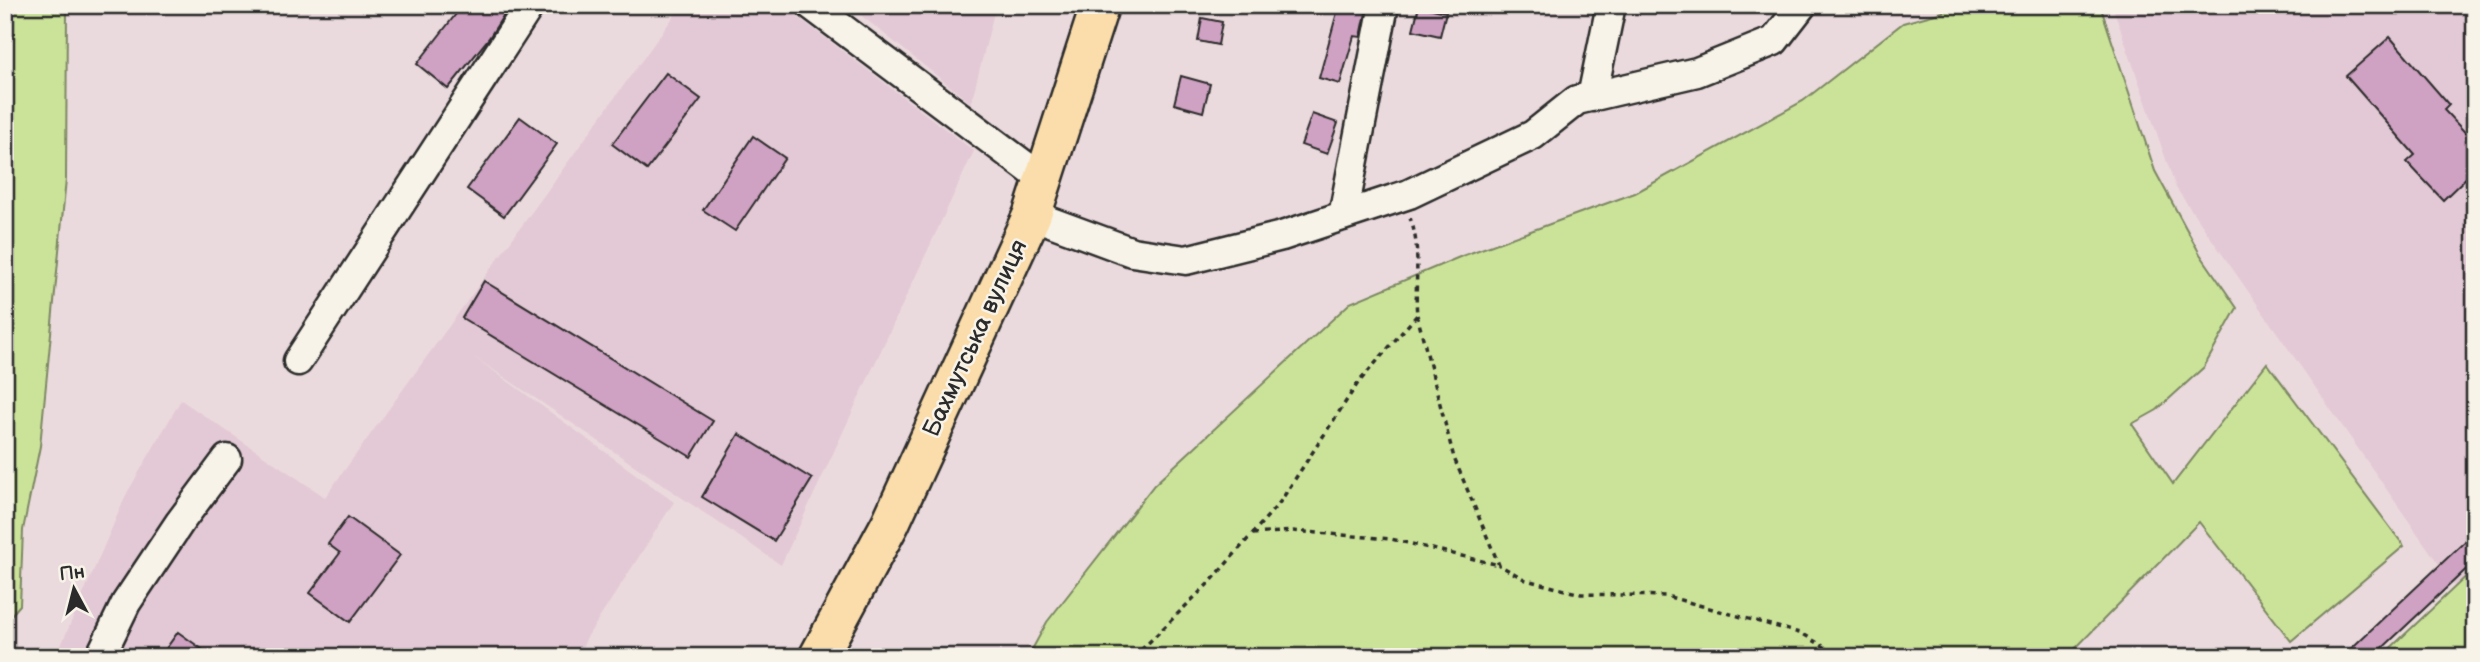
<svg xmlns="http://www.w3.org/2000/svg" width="2480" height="662" font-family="'Balsamiq Sans',sans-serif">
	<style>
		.built { fill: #e3c9d5 }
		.green { fill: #cbe399; stroke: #7b8762; stroke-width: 2 }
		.building { fill: #cfa1c2; stroke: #2b2b2b; stroke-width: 2 }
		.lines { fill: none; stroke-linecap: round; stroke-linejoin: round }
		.minor-casing { stroke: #2b2b2b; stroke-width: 33 }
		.major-casing { stroke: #2b2b2b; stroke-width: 42 }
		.path { stroke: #2b2b2b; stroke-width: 3.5; stroke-dasharray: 5 5; stroke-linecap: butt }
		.minor { stroke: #f7f3e8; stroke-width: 28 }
		.major { stroke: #fbddab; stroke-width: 37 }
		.labels { text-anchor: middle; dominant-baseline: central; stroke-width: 5; stroke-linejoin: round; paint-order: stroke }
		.street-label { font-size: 24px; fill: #2b2b2b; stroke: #f7f3e8 }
	</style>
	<rect width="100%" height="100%" fill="#ebdadd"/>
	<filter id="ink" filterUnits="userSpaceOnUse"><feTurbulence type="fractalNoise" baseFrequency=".0143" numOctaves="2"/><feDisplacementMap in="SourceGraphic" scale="14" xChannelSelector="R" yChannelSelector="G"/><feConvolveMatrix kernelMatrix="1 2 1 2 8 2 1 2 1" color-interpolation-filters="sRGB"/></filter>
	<g filter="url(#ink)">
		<path class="built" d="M682 5H782L974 151 781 565 473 356 674 502 586 639 578 657H56L127 493 181 400 325 497Z
			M848 5H996L971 103Z
			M2112 5H2475V616L2176 188Z"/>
		<path class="green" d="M5 5H67L66 179 40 446 23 530 20 605 5 622Z
			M1946 5H2100L2155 171 2200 254 2237 308 2204 367 2157 410 2132 424 2173 484 2267 363 2404 546 2291 641 2199 522 2067 657H1028L1047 622 1154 485 1350 303 1462 256 1635 193 1803 101 1903 23 1943 12Z
			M2475 568V657H2381Z"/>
		<path class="building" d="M463 5H510L489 38 448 89 417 64Z
			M1339 5 1367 8 1361 37 1354 36 1340 84 1319 78Z
			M1419 6 1446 12 1440 36 1413 30Z
			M1202 18 1222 22 1218 45 1198 41Z
			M2390 37 2449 105 2444 110 2475 143V169L2443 200 2407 162 2415 155 2346 76Z
			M666 73 701 99 647 170 612 144Z
			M1181 76 1210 84 1203 112 1174 104Z
			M1312 114 1338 123 1327 154 1301 145Z
			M520 117 557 144 504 216 467 189Z
			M753 136 785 158 735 231 703 210Z
			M484 281 713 421 691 457 462 318Z
			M739 434 812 479 774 541 702 497Z
			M348 517 400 555 350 622 310 593 340 553 328 544Z
			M2475 532V561L2373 657H2342Z
			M178 632 213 657H160Z"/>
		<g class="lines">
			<g class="minor-casing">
				<path id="minor" d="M811 5 1044 180
					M1592 97 1611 5
					M1032 215 1132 252 1186 260 1282 236 1409 194 1533 135 1577 100 1697 72 1774 41 1802 5
					M1343 216 1384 5
					M298 361 530 5
					M100 657 126 603 180 522 227 459"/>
			</g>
			<g class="major-casing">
				<path id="major" d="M818 657 890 524 1032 215 1100 5"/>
			</g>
			<path class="path" d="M1417 315 1454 458 1499 565 1526 580 1581 594 1666 596 1803 634 1841 657
				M1253 534 1293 531 1391 539 1499 565
				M1134 657 1213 579 1280 502 1358 383 1417 315C1414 283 1422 248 1410 218"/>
			<use href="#minor" class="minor"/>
			<use href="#major" class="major"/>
		</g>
	</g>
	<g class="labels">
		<g class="street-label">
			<text transform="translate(975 338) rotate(-65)">Бахмутська вулиця</text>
		</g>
	</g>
	<rect width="2480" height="662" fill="none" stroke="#f7f3e8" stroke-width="28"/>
	<rect x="14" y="14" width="2452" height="634" fill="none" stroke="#2b2b2b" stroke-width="2.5" filter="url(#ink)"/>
	<g transform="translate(74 589) rotate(353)" stroke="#f7f3e8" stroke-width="5" paint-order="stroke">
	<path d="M0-5L12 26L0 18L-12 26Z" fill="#2b2b2b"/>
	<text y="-10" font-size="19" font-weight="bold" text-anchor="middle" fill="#2b2b2b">Пн</text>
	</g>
</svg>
